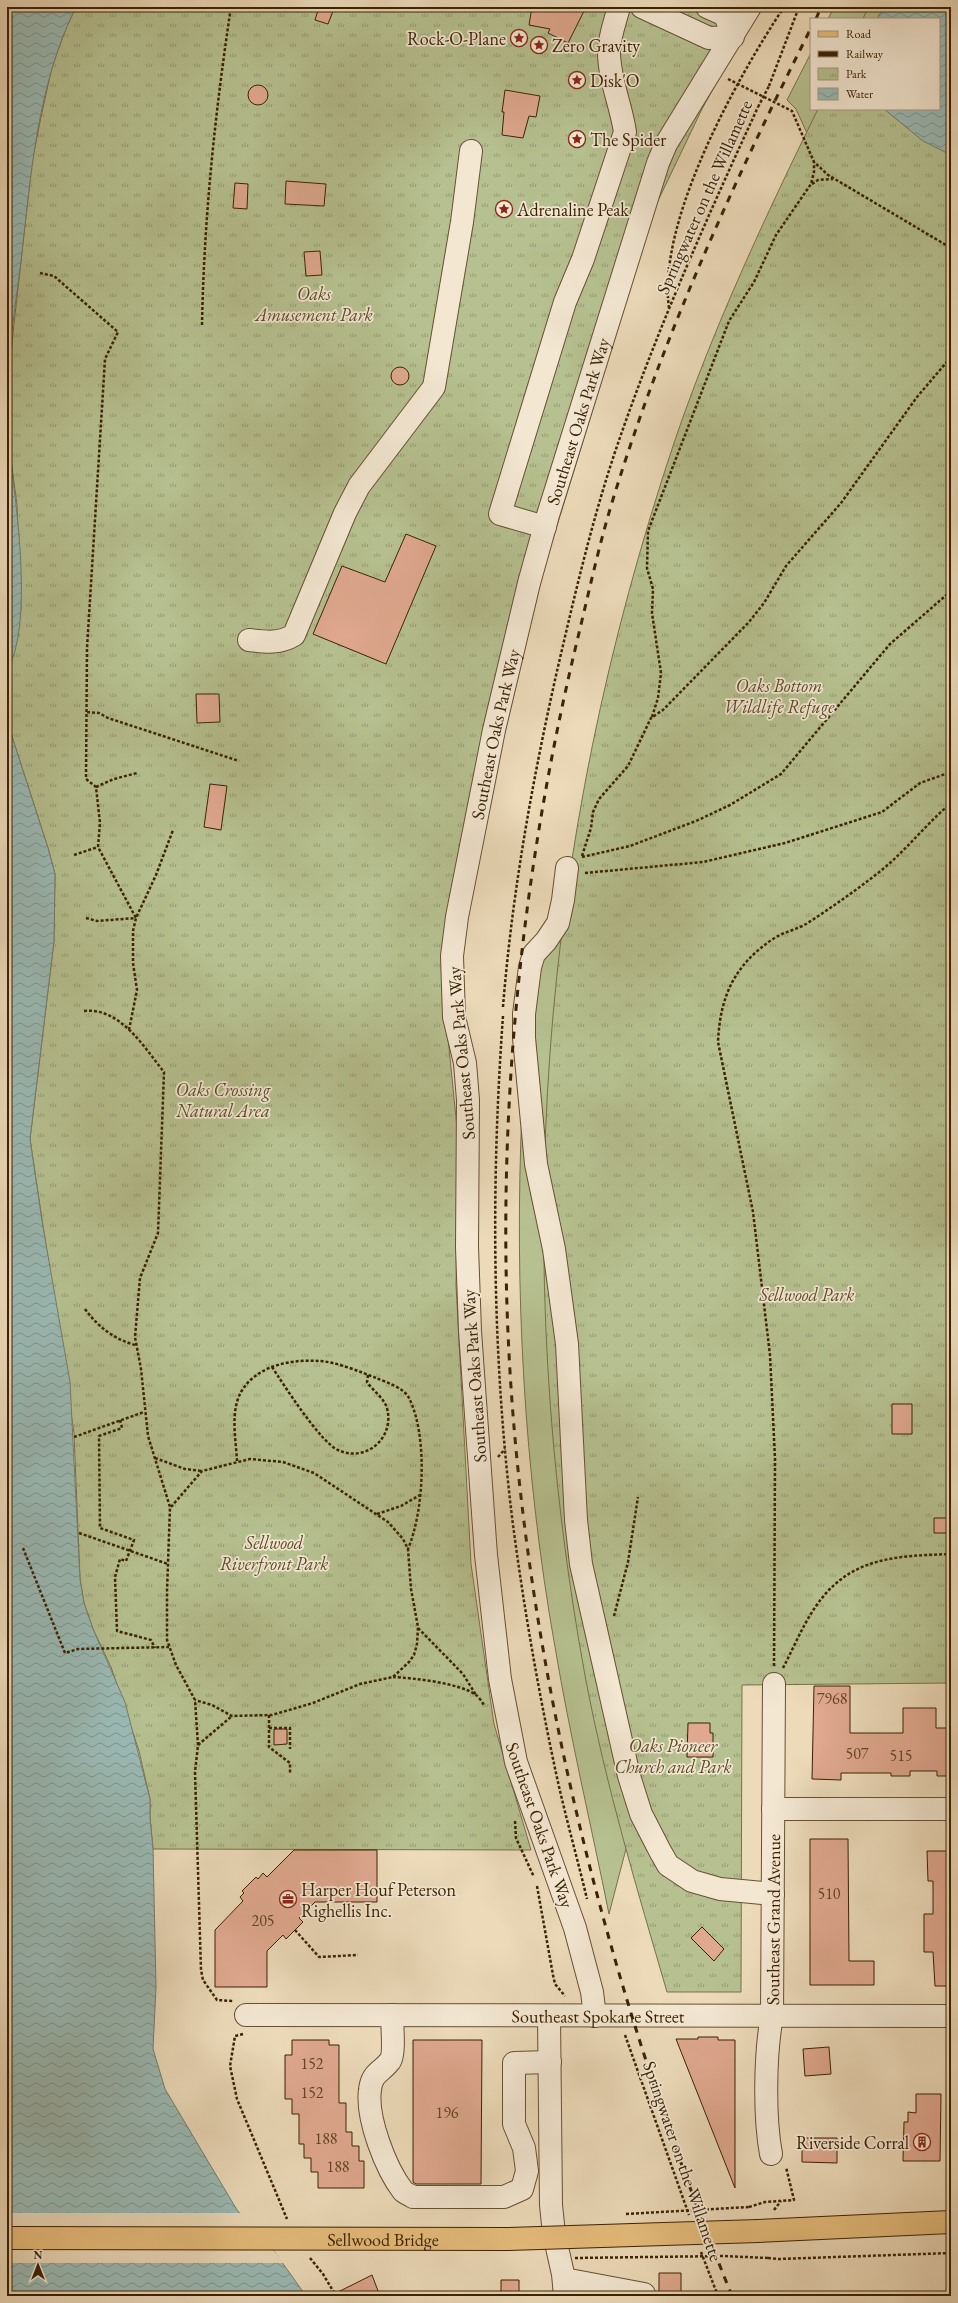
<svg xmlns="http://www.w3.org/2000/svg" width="958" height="2303" font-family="'EB Garamond',serif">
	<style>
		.grass { fill: #b6c090; stroke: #78714a }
		.park { fill: url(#park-tufts); stroke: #78714a }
		.water { fill: url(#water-waves); stroke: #747d6e }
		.pier { fill: #ecdab9 }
		.building { fill: #dfa88f; stroke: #3b2204 }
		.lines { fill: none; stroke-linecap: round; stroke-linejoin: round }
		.minor-casing { stroke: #675031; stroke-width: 24 }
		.major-casing { stroke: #3b2204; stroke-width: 24 }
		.path { stroke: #3b2204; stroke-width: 2.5; stroke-dasharray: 3 2; stroke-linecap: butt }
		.minor { stroke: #f3e7d2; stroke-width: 22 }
		.major { stroke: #e6bd7c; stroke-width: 22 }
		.rail { stroke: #3b2204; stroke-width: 3; stroke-dasharray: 7 7; stroke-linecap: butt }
		.major-bridge-casing { stroke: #3b2204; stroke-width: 24; stroke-linecap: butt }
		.path-bridge { stroke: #3b2204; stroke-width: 2.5; stroke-dasharray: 3 2; stroke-linecap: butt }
		.major-bridge { stroke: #e6bd7c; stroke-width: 22 }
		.labels { text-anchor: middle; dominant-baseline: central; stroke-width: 3.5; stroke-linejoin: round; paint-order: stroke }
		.number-label { font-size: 16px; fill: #644427 }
		.poi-label { font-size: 18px; fill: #3b2204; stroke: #f3e7d2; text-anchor: start }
		.street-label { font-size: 18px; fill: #3b2204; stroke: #f3e7d2 }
		.park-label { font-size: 18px; font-style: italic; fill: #5a4a27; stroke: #f3e7d2 }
	</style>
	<defs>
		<pattern id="park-tufts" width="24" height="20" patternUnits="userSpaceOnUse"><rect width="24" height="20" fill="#b6c090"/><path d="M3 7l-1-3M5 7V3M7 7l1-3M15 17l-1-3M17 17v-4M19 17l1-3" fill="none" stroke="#959c73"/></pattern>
		<pattern id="water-waves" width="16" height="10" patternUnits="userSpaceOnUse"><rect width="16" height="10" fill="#9abab5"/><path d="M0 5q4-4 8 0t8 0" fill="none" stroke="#7f9791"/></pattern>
	</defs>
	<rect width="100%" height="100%" fill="#ecdab9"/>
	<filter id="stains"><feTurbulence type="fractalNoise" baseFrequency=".005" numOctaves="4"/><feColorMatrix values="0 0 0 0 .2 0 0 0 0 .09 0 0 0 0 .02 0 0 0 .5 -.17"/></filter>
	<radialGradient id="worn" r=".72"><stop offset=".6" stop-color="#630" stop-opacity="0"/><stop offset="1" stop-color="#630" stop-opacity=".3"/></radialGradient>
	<path class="grass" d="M834 7H884L877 19H828Z
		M811 53V109H829L815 151 796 109 787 100Z
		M564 933 548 1194 529 1040 535 970Z
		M522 1111 634 1818 609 1914C591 1825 570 1736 555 1647 524 1473 514 1287 522 1111Z"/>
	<path class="park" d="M76 7H758L702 109 655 207 544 568 502 744 469 904 448 1038 458 1138 456 1285 471 1564 494 1724 531 1850 153 1849 150 1818V1799L139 1751 111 1667 93 1629 84 1603 80 1579 74 1433 30 1139 54 941 55 874 48 848 7 721V671L16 645 21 608 17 505 10 452 8 384 13 333 32 162 41 117 52 67 66 28Z
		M868 7H951V1683L742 1685 741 1992H667C637 1889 606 1786 586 1681 508 1259 538 846 675 440 714 326 765 217 818 109H939V19H863Z"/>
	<path class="water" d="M7 7H76C37 85 31 175 21 261 16 302 9 344 8 385 8 407 8 431 10 453 16 507 34 624 7 671Z
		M884 7H951V155L923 141 884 109H939V19H877Z
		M7 721 48 848 55 874 54 941 30 1139 42 1221 70 1382 80 1579 84 1603 93 1629 125 1702 150 1799V1818L153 1849 156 1987 153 2049 165 2089 237 2210 274 2251 306 2296H7Z"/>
	<path class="pier" d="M7 2213H243L284 2263H7Z"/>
	<path class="building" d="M319 7 333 11 328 24 315 20Z
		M532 7H586L568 43 548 33 550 29 529 25Z
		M248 95a10 10 0 1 1 20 0a10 10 0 1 1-20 0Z
		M505 90 540 96 536 117 529 116 523 138 502 135 504 112H502Z
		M286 181 326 184 324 206 285 204Z
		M235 183 248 184 247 209 233 208Z
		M320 251 322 275 306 276 304 252Z
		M391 376a9 9 0 1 1 18 0a9 9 0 1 1-18 0Z
		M406 534 436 546 386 664 313 634 342 566 385 582Z
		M196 694H219L220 722 197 723Z
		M210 784 227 786 221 830 204 827Z
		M892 1404H912V1434H892Z
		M934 1518H947V1533H934Z
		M814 1686H850V1733H903V1708H936V1728H951V1776H937V1771H910V1776H891V1773H841V1780L812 1779Z
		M688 1723H710V1733H713V1757H687Z
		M274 1729H287V1744L274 1745Z
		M810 1839H848L849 1961H874V1985H810Z
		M294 1850H377V1902H315L299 1918 303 1922 286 1939 283 1935 267 1951V1987H215V1930L243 1901 240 1897 244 1893 242 1891 256 1877 258 1879 263 1873 267 1877Z
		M927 1851H951V1986H935L933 1952H924V1914H933V1881H928Z
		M702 1927 724 1949 714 1961 691 1938Z
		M698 2037H718V2040H735V2188L676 2039H698Z
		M292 2040H329V2045H339V2103H346V2132H352V2146H359V2161H364V2188H318V2172H311V2158H304V2144H299V2114H292V2099H285V2055H292Z
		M413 2040H482L481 2184H416L413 2182Z
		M829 2047 831 2074 805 2076 803 2049Z
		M916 2094H941L940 2161H903L904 2122H908V2112L916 2113Z
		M802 2138H837V2163L802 2162Z
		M659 2273H681V2295H659Z
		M372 2275 380 2296H330Z
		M501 2280H519V2296H501Z"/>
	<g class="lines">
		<g class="minor-casing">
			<g id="minor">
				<path d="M642 7 709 38 733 37 725 15 707 7"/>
				<path d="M545 527 500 514 565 302 583 259 625 132C621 105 609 79 609 52 609 37 615 22 619 7"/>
				<path d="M249 640C266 642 279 644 294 635L345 513 359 486 434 387 462 222 471 151"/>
				<path d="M567 868 563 900 558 923 546 941 534 954 530 967 524 1014V1038L536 1164 554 1249 567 1344 576 1520 581 1564 629 1776 641 1814 660 1851 668 1865 692 1881 720 1889 773 1894"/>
				<path d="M773 1809H951"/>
				<path id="s1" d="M246 2015 951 2016"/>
				<path d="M392 2015C392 2025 395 2054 390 2061 381 2073 372 2072 370 2090 366 2118 386 2169 403 2191 405 2193 410 2195 413 2197H504L522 2189 527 2171 524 2148 514 2124V2063L550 2062"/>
				<path d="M549 2016 551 2205 554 2234 563 2274 565 2296"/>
				<path id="s2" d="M595 2016 592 1992 575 1928 516 1762 500 1679 486 1555 470 1331 467 1247 468 1100 465 1063 454 1017 452 956 457 917 494 730 529 583 548 515 658 163 666 144 750 7"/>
				<path id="s3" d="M771 2154C764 2116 765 2054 772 2016L774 1684"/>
				<path d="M564 2279 644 2294"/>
			</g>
		</g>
		<g class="major-casing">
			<path id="major" d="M758 2231 951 2222"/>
		</g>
		<path class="path" d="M728 79 792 111 814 162 828 175 951 248
			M769 86 799 7
			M812 184 818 180 833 179
			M40 273 54 276 118 332 105 359 87 648 86 779 96 787 100 823 98 847 136 918
			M669 308C657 221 737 78 784 7
			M202 325C204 218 215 113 231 7
			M87 712 99 713 108 718 239 761
			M652 717 658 698 661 673 652 613 653 589 647 568 648 531 729 321 754 282 776 235 811 184 814 172V162
			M96 787 114 779 137 773
			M74 855 98 847
			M582 856 591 828 593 812 599 799 628 766 651 718 663 710 749 622 764 603 786 566 841 503 917 397 951 357
			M582 857 630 846 696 821 730 805 781 774 890 644 951 591
			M585 873 703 862 785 843 882 812 920 783 951 772
			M86 918 97 921 136 918
			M503 1007C512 894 532 782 557 671 574 598 591 524 615 452 655 334 706 220 758 107
			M84 1011C120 1007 144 1047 164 1072L158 1233 140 1278 135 1337 141 1369 148 1436 170 1507 167 1591V1640L176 1665 195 1700 198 1745 195 1772 201 1970 203 1980 217 2000 233 2001
			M503 1016C491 1182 492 1352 512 1517 523 1603 538 1689 556 1773 565 1815 577 1857 587 1899
			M129 1030 137 990 133 963V931L136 918 156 875 173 830
			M85 1309C98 1327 114 1339 135 1345
			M272 1367C284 1385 320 1442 338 1450 366 1463 395 1438 387 1408 384 1398 373 1391 367 1382L368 1375
			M120 1420 122 1428 99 1436 100 1528 134 1540 126 1561 120 1559 115 1577 117 1631 151 1640 155 1648
			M74 1437 144 1412
			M498 1457 505 1449
			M155 1458 185 1469 202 1471
			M237 1461C236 1440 230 1412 241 1392 256 1366 290 1359 318 1361 334 1361 361 1372 376 1378 386 1382 404 1388 409 1398 428 1436 424 1511 408 1549
			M171 1507 202 1471 250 1459 283 1462 314 1473 388 1522 403 1539 408 1549 411 1589 418 1627 417 1644 414 1655 409 1662 393 1677 360 1684 313 1703 272 1715 232 1716 212 1705 195 1700
			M377 1514 401 1506 420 1495
			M79 1533 168 1564
			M23 1548 65 1653 78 1649 169 1647
			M614 1616 628 1562 638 1497
			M418 1628 463 1674 476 1695
			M774 1666 775 1459 770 1355 753 1212 718 1042C720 997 734 965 773 939 783 932 796 930 806 924 831 908 855 891 878 873 905 852 925 825 951 803
			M783 1668C793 1649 802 1627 814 1609 848 1557 894 1556 951 1554
			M393 1677C413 1678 460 1683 476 1695 479 1697 482 1702 484 1705
			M269 1715V1747L290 1763V1774
			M269 1728H290V1749
			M198 1745 232 1716
			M515 1821 516 1838 534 1877
			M537 1886 553 1975 555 1984 565 1996
			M295 1930 319 1957 358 1955
			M243 2034 235 2036 230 2066 237 2099 287 2219
			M625 2035 689 2215
			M749 2207 765 2202 794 2200 786 2167
			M774 2210 781 2201
			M701 2252 718 2296
			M310 2258 323 2274 336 2296
			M768 2258 779 2259 951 2253"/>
		<use href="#minor" class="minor"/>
		<use href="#major" class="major"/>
		<path class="rail" d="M816 19 821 7
			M732 2296C627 2037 551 1766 520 1488 488 1202 511 912 579 633 590 587 600 541 614 496 664 334 735 179 811 28"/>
		<g class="major-bridge-casing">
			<g id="major-bridge">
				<path id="s4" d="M7 2238 508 2239 758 2231"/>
			</g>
		</g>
		<path class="path-bridge" d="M758 107 769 86
			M626 2214 749 2207
			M575 2258 723 2256 768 2258"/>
		<use href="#major-bridge" class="major-bridge"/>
	</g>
	<defs>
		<g id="sight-ring" transform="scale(0.9)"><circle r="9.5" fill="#f3e7d2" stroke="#8f2418" stroke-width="1.5"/><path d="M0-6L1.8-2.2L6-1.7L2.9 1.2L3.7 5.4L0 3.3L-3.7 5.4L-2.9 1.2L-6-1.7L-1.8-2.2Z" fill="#8f2418"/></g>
		<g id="office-ring" transform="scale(0.9)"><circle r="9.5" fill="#f3e7d2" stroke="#8f2418" stroke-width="1.5"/><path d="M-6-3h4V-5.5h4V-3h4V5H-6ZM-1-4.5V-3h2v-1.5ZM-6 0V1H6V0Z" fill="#8f2418"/></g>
		<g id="building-ring" transform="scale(0.9)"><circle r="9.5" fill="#f3e7d2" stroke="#8f2418" stroke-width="1.5"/><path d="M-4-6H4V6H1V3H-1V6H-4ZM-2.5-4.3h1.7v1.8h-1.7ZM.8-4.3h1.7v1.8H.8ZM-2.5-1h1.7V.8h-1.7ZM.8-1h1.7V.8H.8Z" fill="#8f2418"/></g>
	</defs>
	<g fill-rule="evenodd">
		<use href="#sight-ring" x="519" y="38"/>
		<use href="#sight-ring" x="539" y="45"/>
		<use href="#sight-ring" x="577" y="80"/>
		<use href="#sight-ring" x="577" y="139"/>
		<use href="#sight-ring" x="504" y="209"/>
		<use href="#office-ring" x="288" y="1899"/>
		<use href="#building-ring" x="922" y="2142"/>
	</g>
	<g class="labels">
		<g class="number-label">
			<text x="832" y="1698">7968</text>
			<text x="857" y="1753">507</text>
			<text x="901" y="1755">515</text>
			<text x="829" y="1893">510</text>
			<text x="263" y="1920">205</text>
			<text x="312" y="2063">152</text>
			<text x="312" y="2092">152</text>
			<text x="447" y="2112">196</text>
			<text x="326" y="2138">188</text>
			<text x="338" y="2166">188</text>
		</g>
		<g class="poi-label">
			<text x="506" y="38" text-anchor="end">Rock-O-Plane</text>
			<text x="552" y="45">Zero Gravity</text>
			<text x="590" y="80">Disk'O</text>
			<text x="590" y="139">The Spider</text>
			<text x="517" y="209">Adrenaline Peak</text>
			<text x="301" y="1889">Harper Houf Peterson<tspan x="301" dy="21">Righellis Inc.</tspan></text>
			<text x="909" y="2142" text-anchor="end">Riverside Corral</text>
		</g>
		<g class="street-label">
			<text transform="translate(704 197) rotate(-66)">Springwater on the Willamette</text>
			<text stroke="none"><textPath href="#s2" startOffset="1627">Southeast Oaks Park Way</textPath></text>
			<text stroke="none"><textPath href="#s2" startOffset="1303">Southeast Oaks Park Way</textPath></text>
			<text transform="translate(461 1053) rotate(-95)">Southeast Oaks Park Way</text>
			<text transform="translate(474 1376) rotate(-94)">Southeast Oaks Park Way</text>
			<text transform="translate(540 1825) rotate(71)">Southeast Oaks Park Way</text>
			<text stroke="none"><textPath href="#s3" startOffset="235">Southeast Grand Avenue</textPath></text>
			<text stroke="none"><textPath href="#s1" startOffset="352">Southeast Spokane Street</textPath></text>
			<text transform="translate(683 2161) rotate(71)">Springwater on the Willamette</text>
			<text stroke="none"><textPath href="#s4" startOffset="376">Sellwood Bridge</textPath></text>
		</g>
		<g class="park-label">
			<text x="314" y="293">Oaks<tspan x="314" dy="21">Amusement Park</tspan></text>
			<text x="779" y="685">Oaks Bottom<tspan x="779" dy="21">Wildlife Refuge</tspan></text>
			<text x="223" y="1089">Oaks Crossing<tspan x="223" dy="21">Natural Area</tspan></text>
			<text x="807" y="1294">Sellwood Park</text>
			<text x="274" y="1542">Sellwood<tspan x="274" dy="21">Riverfront Park</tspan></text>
			<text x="673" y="1745">Oaks Pioneer<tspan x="673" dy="21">Church and Park</tspan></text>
		</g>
	</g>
	<rect width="958" height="2303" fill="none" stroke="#ecdab9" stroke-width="24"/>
	<rect x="8" y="8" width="942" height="2287" fill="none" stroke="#3b2204" stroke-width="2"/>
	<rect x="12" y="12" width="934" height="2279" fill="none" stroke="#3b2204"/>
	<rect x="810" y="18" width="130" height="92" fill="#f3e7d2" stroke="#a99880"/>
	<rect x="818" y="31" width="20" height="6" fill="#e6bd7c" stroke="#a99880"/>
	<text x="846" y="38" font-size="12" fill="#3b2204">Road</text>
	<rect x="818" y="51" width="20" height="6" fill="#3b2204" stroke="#a99880"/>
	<text x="846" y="58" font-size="12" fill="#3b2204">Railway</text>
	<rect x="818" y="68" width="20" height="12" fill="url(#park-tufts)" stroke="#a99880"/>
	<text x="846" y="78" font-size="12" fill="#3b2204">Park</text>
	<rect x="818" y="88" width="20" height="12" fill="url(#water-waves)" stroke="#a99880"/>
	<text x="846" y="98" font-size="12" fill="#3b2204">Water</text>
	<g transform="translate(38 2265)" stroke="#f3e7d2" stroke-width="3" paint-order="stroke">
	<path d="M0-3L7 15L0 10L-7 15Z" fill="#3b2204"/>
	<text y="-6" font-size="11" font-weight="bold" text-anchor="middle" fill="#3b2204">N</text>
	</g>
	<rect width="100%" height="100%" filter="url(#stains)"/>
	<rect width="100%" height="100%" fill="url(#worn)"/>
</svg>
